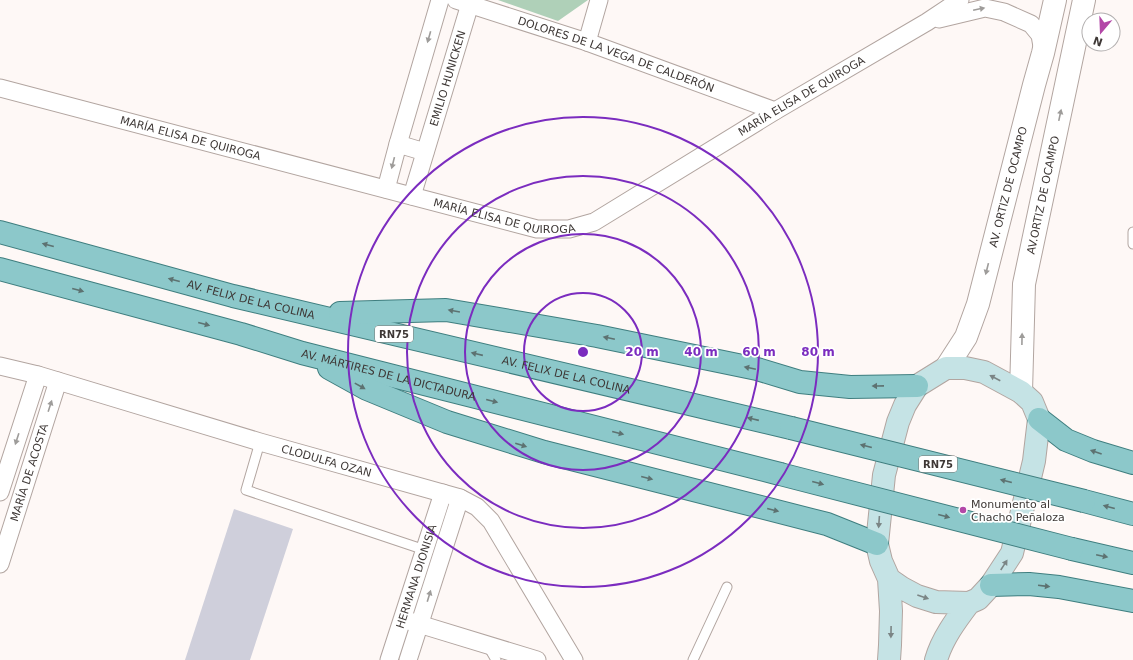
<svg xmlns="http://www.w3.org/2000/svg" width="1133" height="660" font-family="'DejaVu Sans',sans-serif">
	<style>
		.green { fill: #afd0b8 }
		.building { fill: #cfcfdb }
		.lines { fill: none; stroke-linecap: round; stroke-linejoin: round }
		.service-casing { stroke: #b2a5a0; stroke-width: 11 }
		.minor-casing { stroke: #b2a5a0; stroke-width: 19 }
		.tertiary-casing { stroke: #b2a5a0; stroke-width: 24 }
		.secondary-casing { stroke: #b2a5a0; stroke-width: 24 }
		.primary-casing { stroke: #3f7e7f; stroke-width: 24 }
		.service { stroke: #fff; stroke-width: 9 }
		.minor { stroke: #fff; stroke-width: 17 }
		.tertiary { stroke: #fff; stroke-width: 22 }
		.secondary { stroke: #c5e3e5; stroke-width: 22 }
		.primary { stroke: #8cc8ca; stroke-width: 22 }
		.primary-bridge-casing { stroke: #3f7e7f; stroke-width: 24; stroke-linecap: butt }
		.primary-bridge { stroke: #8cc8ca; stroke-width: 22 }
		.oneway { fill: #9e9c9a }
		.oneway2 { fill: #5d7271 }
		.oneway3 { fill: #7b8585 }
		.ring { fill: none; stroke: #7b2cbf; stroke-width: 2 }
		.poi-dot { fill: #b347a7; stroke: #fff; stroke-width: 1.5 }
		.labels { text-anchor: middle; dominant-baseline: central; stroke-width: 3.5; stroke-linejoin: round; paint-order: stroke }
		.shield { fill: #fff; stroke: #787472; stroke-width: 1 }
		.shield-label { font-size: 10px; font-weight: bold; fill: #3e3836 }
		.street-label { font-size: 11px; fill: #3e3836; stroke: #fff }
		.poi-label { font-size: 11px; fill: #3e3836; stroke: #fff; text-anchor: start }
		.centre { fill: #7b2cbf; stroke: #fff; stroke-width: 2 }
		.ring-label { font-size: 12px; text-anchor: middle; font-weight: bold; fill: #7b2cbf; stroke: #fff; stroke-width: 3.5; stroke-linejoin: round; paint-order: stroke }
	</style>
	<rect width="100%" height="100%" fill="#fef8f6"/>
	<path class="green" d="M498 0H588L558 21Z"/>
	<path class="building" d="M234 509 293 529 250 660H185Z"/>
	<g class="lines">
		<g class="service-casing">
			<path id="service" d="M1133 232V244
				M260 442 246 490 428 551
				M488 646 496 660
				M693 660 727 587"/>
		</g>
		<g class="minor-casing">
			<g id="minor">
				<path id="s1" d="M456 0 587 42 775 111"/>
				<path d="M939 19 985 8 1004 12 1031 24 1040 35 1043 52"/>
				<path d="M587 42 599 0"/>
				<path id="s2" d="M0 88 537 229H569L594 222 775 111 927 22 960 0"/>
				<path d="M398 144 425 152"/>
				<path d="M386 189 398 144 440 0"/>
				<path id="s3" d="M412 196 470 4"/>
				<path id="s4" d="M0 366 38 375 260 442 460 498 477 507 491 521 574 660"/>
				<path d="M0 492 38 375"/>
				<path id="s5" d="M0 564 58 381"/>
				<path d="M409 621 537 660"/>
				<path id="s6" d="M389 660 443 493"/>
				<path d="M408 660 460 498"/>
			</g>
		</g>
		<g class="tertiary-casing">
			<g id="tertiary">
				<path id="s7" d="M946 368 966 337 978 304 1034 85 1043 53 1055 0"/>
				<path id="s8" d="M1021 392 1024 284 1084 0"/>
			</g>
		</g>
		<g class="secondary-casing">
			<path id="secondary" d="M889 579 902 588 917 596 936 602 969 603 978 599 991 585 1012 553 1034 461 1039 419 1032 402 1021 392 984 372 965 368H946L917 386 905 405 898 422 884 475 877 544 881 561 889 579 891 611 890 645 889 660
				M936 660C942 639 956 620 969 603"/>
		</g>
		<g class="primary-casing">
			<g id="primary">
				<path id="s9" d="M0 232 233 296 791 428"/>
				<path id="s10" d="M0 269 241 334 302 353 780 474"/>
				<path d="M340 313 446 310 597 336 757 369 800 382 850 387 917 386"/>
				<path d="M329 368 367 389 447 422 544 452 827 524 877 544"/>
				<path d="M1039 419 1066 440 1093 451 1133 463"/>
				<path d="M1084 501 1133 514"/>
				<path d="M1072 549 1133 563"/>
				<path d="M991 585 1029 584 1059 587 1133 601"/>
			</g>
		</g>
		<use href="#service" class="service"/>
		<use href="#minor" class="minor"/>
		<use href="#tertiary" class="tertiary"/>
		<use href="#secondary" class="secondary"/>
		<use href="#primary" class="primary"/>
		<g class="primary-bridge-casing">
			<path id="primary-bridge" d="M791 428 1084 501
				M780 474 1072 549"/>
		</g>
		<use href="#primary-bridge" class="primary-bridge"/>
	</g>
	<defs><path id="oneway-solid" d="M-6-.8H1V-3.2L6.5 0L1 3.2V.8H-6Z"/></defs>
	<g class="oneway">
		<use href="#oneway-solid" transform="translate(979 9) rotate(-12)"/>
		<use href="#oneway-solid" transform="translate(429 37) rotate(106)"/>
		<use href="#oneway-solid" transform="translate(1060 115) rotate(-78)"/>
		<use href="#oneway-solid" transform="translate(393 163) rotate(104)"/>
		<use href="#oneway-solid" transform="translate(987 269) rotate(104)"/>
		<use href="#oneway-solid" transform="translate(1022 339) rotate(-89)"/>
		<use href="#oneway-solid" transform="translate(50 406) rotate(-72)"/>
		<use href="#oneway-solid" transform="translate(17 439) rotate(108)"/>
		<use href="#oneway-solid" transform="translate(429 596) rotate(-73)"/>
	</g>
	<g class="oneway2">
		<use href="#oneway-solid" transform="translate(48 245) rotate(-165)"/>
		<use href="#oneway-solid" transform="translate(174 280) rotate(-165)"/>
		<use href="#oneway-solid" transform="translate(78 290) rotate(15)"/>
		<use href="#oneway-solid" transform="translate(454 311) rotate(-170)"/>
		<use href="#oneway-solid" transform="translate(204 324) rotate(15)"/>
		<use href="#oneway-solid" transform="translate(609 338) rotate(-168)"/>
		<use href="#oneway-solid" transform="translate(477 354) rotate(-167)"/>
		<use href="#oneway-solid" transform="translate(750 368) rotate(-168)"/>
		<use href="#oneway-solid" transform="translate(360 386) rotate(29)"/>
		<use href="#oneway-solid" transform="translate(878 386) rotate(179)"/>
		<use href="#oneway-solid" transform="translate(492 401) rotate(14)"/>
		<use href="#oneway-solid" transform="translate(753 419) rotate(-167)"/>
		<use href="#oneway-solid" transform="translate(618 433) rotate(14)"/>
		<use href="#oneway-solid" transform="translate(521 445) rotate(17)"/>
		<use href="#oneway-solid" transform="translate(866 446) rotate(-166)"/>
		<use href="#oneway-solid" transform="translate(1096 452) rotate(-161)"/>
		<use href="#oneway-solid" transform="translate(647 478) rotate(14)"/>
		<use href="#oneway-solid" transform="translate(1006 481) rotate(-166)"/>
		<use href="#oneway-solid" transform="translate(818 483) rotate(15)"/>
		<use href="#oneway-solid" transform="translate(1109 507) rotate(-165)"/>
		<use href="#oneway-solid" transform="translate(773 510) rotate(14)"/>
		<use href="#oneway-solid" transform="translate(944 516) rotate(15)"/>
		<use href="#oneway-solid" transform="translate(1102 556) rotate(12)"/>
		<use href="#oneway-solid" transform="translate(1044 586) rotate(7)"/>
	</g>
	<g class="oneway3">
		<use href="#oneway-solid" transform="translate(995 378) rotate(-152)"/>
		<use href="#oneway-solid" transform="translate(879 522) rotate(94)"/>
		<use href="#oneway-solid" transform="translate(1004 565) rotate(-57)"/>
		<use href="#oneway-solid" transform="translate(923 597) rotate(19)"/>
		<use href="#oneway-solid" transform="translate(891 632) rotate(91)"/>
	</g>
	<g class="ring">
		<circle cx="583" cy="352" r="59"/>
		<circle cx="583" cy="352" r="118"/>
		<circle cx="583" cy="352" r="176"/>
		<circle cx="583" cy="352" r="235"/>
	</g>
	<circle class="poi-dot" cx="963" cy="510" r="4"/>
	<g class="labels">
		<g class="shield">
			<rect x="375" y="326" width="38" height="16" rx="3"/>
			<rect x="919" y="456" width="38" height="16" rx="3"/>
		</g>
		<g class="shield-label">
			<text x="394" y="334">RN75</text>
			<text x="938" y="464">RN75</text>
		</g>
		<g class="street-label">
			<text stroke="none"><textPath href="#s1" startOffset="169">DOLORES DE LA VEGA DE CALDERÓN</textPath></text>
			<text stroke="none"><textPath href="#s3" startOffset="123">EMILIO HUNICKEN</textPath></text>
			<text stroke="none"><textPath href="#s2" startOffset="856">MARÍA ELISA DE QUIROGA</textPath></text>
			<text stroke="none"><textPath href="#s2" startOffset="197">MARÍA ELISA DE QUIROGA</textPath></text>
			<text stroke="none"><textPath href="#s7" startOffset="193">AV. ORTIZ DE OCAMPO</textPath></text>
			<text stroke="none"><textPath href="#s8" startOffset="199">AV.ORTIZ DE OCAMPO</textPath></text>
			<text stroke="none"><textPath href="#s2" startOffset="521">MARÍA ELISA DE QUIROGA</textPath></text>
			<text stroke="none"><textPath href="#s9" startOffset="260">AV. FELIX DE LA COLINA</textPath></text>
			<text stroke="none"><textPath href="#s10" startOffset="403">AV. MÁRTIRES DE LA DICTADURA</textPath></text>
			<text stroke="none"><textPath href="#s9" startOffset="584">AV. FELIX DE LA COLINA</textPath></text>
			<text stroke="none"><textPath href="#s4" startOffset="340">CLODULFA OZAN</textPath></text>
			<text stroke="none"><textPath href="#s5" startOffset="96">MARÍA DE ACOSTA</textPath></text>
			<text stroke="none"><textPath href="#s6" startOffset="88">HERMANA DIONISIA</textPath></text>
		</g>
		<g class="poi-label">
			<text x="971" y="504">Monumento al<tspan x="971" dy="13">Chacho Peñaloza</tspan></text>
		</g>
	</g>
	<circle cx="583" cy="352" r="6" class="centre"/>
	<g class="ring-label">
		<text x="642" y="356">20 m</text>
		<text x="701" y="356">40 m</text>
		<text x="759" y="356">60 m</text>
		<text x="818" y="356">80 m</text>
	</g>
	<g transform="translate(1101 32) rotate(199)"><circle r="19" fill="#ffffff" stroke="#b2afaf"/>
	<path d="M0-3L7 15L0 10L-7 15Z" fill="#b347a7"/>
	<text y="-6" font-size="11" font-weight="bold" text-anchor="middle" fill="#3e3836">N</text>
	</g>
</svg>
